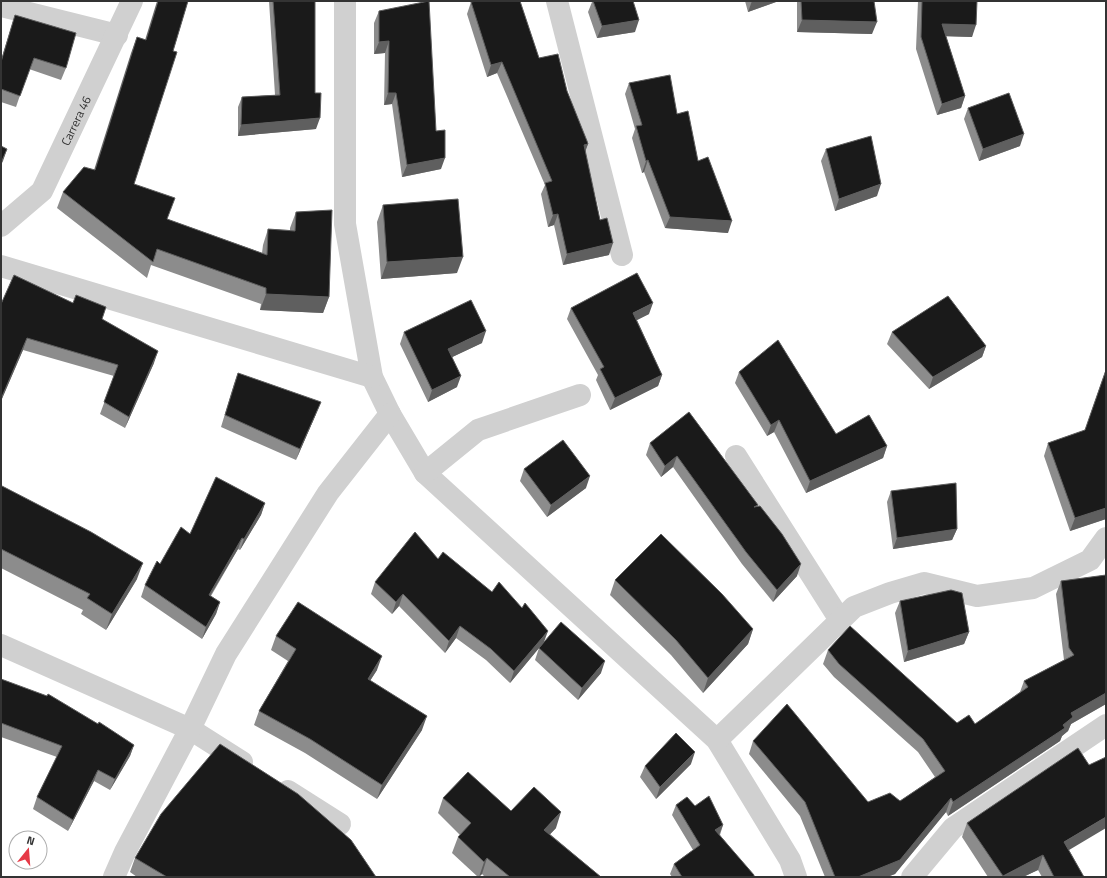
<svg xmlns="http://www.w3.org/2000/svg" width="1107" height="878" font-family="'Titillium Web',sans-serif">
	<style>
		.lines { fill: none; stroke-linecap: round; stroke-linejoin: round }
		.street { stroke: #d0d0d0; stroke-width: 22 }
		.wall { fill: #8c8c8c }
		.shaded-wall { fill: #5f5f5f }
		.building { fill: #1a1a1a; stroke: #5f5f5f }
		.labels { text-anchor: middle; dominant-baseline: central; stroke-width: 4; stroke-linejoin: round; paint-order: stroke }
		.street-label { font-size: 12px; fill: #333; stroke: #fff }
	</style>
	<rect width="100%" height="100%" fill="#fff"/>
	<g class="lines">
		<g class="street">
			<path d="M345 1V224L372 377 390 414 425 473 717 740 790 860 796 877"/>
			<path d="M557 1 622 255"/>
			<path d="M1 6 117 35"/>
			<path id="s1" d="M1 226 42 191 132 1"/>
			<path d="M1 266 372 377"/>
			<path d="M736 456 840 620"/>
			<path d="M425 473 478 430 580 395"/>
			<path d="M1 645 190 729 242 762"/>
			<path d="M717 740 854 607 890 593 924 583 977 596 1033 588 1090 560 1106 538"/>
			<path d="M288 791 340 824"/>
			<path d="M114 877 125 852 190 729 226 654 328 493 390 414"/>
			<path d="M912 877 953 828 1106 725"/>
		</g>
	</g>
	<path class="wall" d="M157 1H188L134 184 167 219 262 253 263 245 268 229 290 230V228L296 212 329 297 323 313 260 310 261 304 151 265 147 278 57 208 63 192 94 170 131 53 137 37 145 40Z
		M269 1H315V93L316 129 238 136V107L242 97 275 95Z
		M592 1H633L635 32 597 38 588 12 592 2Z
		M745 1H776V2L748 12Z
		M797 1H874L872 34 797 32Z
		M918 1H977L972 37 946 36 965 96 961 108 937 115 916 49Z
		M471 2 539 58 567 91 588 144 585 151 600 220 609 255 563 265 554 225 548 227 541 194 545 185 497 73 487 77 467 14Z
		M379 11 436 131 441 169 402 177 392 104 384 105 385 53 374 54V23Z
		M15 15 66 68 61 80 29 69 16 107 1 102V60Z
		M629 83 677 114 698 161 728 233 665 228 644 172 642 173 632 138 635 129 625 94Z
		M968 108 1020 146 979 161 964 119Z
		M826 149 877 196 835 211 821 161Z
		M383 205 457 273 381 279 377 222Z
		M1 304 102 319 154 363 125 428 100 414 114 376 23 350 1 401Z
		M571 308 649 314 637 320 662 375 658 386 610 410 596 380 598 375 567 319Z
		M404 332 482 343 452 357 457 387 428 402 400 344Z
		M892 332 986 346 982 357 929 389 887 344Z
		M1106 369V519L1070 531 1044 456 1048 443 1085 430Z
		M739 372 836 434 887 446 883 458 806 493 774 432 767 436 735 383Z
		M238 373 316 414 296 460 221 427 234 384Z
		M689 412 758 505 757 506 797 576 773 602 742 564 673 467 661 477 646 455 650 443Z
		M524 469 586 488 547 517 520 481Z
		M1 488 137 579 106 630 81 614 83 610 1 568Z
		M891 491 957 529 952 540 893 549 887 502Z
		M265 503 261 515 240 550 238 549 211 596 220 602 216 614 202 639 141 597 145 585 160 564 190 534Z
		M438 559 544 642 510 683 486 660 456 638 445 653 399 606 392 614 371 594 375 582Z
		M1106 575V704L1071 724 1068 731 1062 736 1060 741 948 816 946 812 895 874 887 877H825L800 816 749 754 753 741 868 802 900 801 935 777 918 752 834 677 823 664 828 650 957 723 975 724 1020 692 1024 681 1064 660 1056 594 1061 581Z
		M615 580 753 629 748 644 703 693 671 655 610 595Z
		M900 601 969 632 964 644 904 662 895 613Z
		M276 636 377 670 370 681 422 730 377 799 305 753 254 725 259 711 288 661 271 650Z
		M539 648 601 673 578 700 535 660Z
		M1 679 98 724 134 745 130 756 110 790 94 781 68 831 33 809 37 797 57 757 1 737Z
		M691 764 656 799 640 777 645 766Z
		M443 798 511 811 556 828 550 834 601 877H485L482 874 478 877 452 853 458 837 460 835 438 813Z
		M676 805 695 806 723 825 720 835 754 877H672L670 874 674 864 693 850 672 815Z
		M967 823 1069 850 1084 877H1042L1038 870 1023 877H988L962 837Z
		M135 858 376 877H137L130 872Z"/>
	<path class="shaded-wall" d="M752 1H776V2L748 12Z
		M639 20 635 32 597 38 602 26Z
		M802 20 877 22 872 34 797 32Z
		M942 24 976 25 972 37 937 36Z
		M389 41 385 53 374 54 379 42Z
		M502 62 497 73 487 77 491 65Z
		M388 93H396L392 104 384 105Z
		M965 96 961 108 937 115 942 104Z
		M320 118 316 129 238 136 241 125Z
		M1024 134 1020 146 979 161 983 149Z
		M588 144 584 155V145Z
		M7 149 3 161 1 165V163Z
		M445 158 441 169 402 177 407 165Z
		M648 160 644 172 642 173 646 161Z
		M881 184 877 196 835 211 839 199Z
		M558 214 554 225 548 227 553 215Z
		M670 217 732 221 728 233 665 228Z
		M613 243 609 255 563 265 567 254Z
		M463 257 457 273 381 279 387 262Z
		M266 294 329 297 323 313 260 310Z
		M653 303 649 314 629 324 633 313Z
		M486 331 482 343 444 361 448 349Z
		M27 338 23 350 1 401V399Z
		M986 346 982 357 929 389 933 377Z
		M158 351 154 363 125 428 129 417Z
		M662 375 658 386 610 410 615 398Z
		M461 376 457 387 428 402 432 390Z
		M321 402 316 414 296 460 300 449Z
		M779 420 774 432 767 436 771 425Z
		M887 446 883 458 806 493 810 481Z
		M677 456 673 467 661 477 665 466Z
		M590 476 586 488 547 517 551 505Z
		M265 503 261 515 240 550 244 539Z
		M1106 508V519L1070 531 1075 518Z
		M957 529 952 540 893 549 897 538Z
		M242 538 238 549 204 606 209 595Z
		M143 563 137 579 106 630 112 614Z
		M801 564 797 576 773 602 777 590Z
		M403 594 399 606 392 614 396 602Z
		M220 602 216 614 202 639 206 627Z
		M460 626 456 638 445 653 449 641Z
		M753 629 748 644 703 693 708 678Z
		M548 631 544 642 510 683 514 671Z
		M969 632 964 644 904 662 908 651Z
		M382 656 377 670 362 693 368 679Z
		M605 661 601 673 578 700 582 688Z
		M1106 693V704L1071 724 1068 731 1062 736 1060 741 948 816 953 802 1063 725 1071 713Z
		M427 716 422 730 377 799 382 785Z
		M134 745 130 756 110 790 115 779Z
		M695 752 691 764 656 799 660 787Z
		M98 770 94 781 68 831 73 820Z
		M951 798 946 812 895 874 887 877H858Z
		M561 812 556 828 539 846 544 830Z
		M1106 817V828L1059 856 1064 842Z
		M723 825 719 835 715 830Z
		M1043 855 1038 870 1023 877H1002Z
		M487 858 482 874 479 877 484 862Z"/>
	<path class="building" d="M158 1H188L173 51 177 52 134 184 175 198 167 219 267 255 268 229 295 231 296 212 332 210 329 297 266 294V288L157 249 153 262 63 192 84 167 95 170 137 37 146 40Z
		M273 1H315V93H321L320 118 241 125 242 97 280 95Z
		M429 1 436 131 445 130V158L407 165 396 93H388L389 41 379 42V11Z
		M477 1H520L539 58 558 54 567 91 587 141 588 144 584 145 600 220 607 218 613 243 567 254 558 214 553 215 545 183 552 181 502 62 491 65 471 2Z
		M593 1H633L639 20 602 26Z
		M801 1H874L877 22 802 20Z
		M922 1H977L976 25 942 24 965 96 942 104 921 37Z
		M15 15 76 33 66 68 34 58 20 96 1 89V62Z
		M670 75 677 114 688 111 698 161 708 157 732 221 670 217 648 160 646 161 636 126 642 125 629 83Z
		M1009 93 1024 134 983 149 968 108Z
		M871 136 881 184 839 199 826 149Z
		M1 146 7 149 1 163Z
		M458 199 463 257 387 262 383 205Z
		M637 273 653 303 633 313 662 375 615 398 600 369 604 367 571 308Z
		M14 275 73 303 76 295 106 307 102 319 158 351 129 417 104 402 118 365 27 338 1 399V304Z
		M948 296 986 346 933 377 892 332Z
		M471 300 486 331 448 349 461 376 432 390 404 332Z
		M778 340 836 434 869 415 887 446 810 481 779 420 771 425 739 372Z
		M1106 370V508L1075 518 1048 443 1085 430Z
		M238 373 321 402 300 449 225 415Z
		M689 412 758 505 754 507 760 506 782 534 801 564 777 590 746 552 677 456 665 466 650 443Z
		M563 440 590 476 551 505 524 469Z
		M216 477 265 503 244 539 242 538 209 595 220 602 206 627 145 585 157 561 160 564 181 527 190 534Z
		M956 483 957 529 897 538 891 491Z
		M2 486 91 532 143 563 112 614 87 598 90 594 1 549V488Z
		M415 532 438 559 443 552 492 592 499 582 522 608 525 603 548 631 514 671 491 649 460 626 449 641 403 594 396 602 375 582Z
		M661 534 722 594 753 629 708 678 676 640 615 580Z
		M1106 575V693L1071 713 1073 717 1063 725 1065 728 953 802 951 798 900 860 858 877H835L805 802 753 741 787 704 868 802 890 793 900 801 945 771 923 739 839 664 828 650 850 626 957 723 969 715 975 724 1028 687 1024 681 1074 655 1069 648 1061 581Z
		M951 590 962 593 969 632 908 651 900 601Z
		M298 602 382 656 368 679 427 716 382 785 310 739 259 711 296 649 276 636Z
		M561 622 605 661 582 688 539 648Z
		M1 679 47 696 48 694 98 724 99 722 134 745 115 779 98 770 73 820 37 797 62 746 1 723Z
		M676 733 695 752 660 787 645 766Z
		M220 744 298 794 351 840 376 877H167L135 858 161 814Z
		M1078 748 1089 765 1106 757V817L1064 842 1084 877H1054L1043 855 1003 876 967 823Z
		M468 772 511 811 534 787 561 812 544 830 601 877H510L487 858 484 862 458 837 471 823 443 798Z
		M709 796 723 825 715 830 754 875V877H682L674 864 700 845 676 805 687 797 695 806Z"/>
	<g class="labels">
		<g class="street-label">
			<text stroke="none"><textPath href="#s1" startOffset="132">Carrera 46</textPath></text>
		</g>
	</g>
	<rect width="1107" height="878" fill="none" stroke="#333333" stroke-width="4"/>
	<g transform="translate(28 850) rotate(17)"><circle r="19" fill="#ffffff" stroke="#adadad"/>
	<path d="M0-3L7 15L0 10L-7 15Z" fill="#e63946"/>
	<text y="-6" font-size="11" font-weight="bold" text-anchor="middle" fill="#333333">N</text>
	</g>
</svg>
